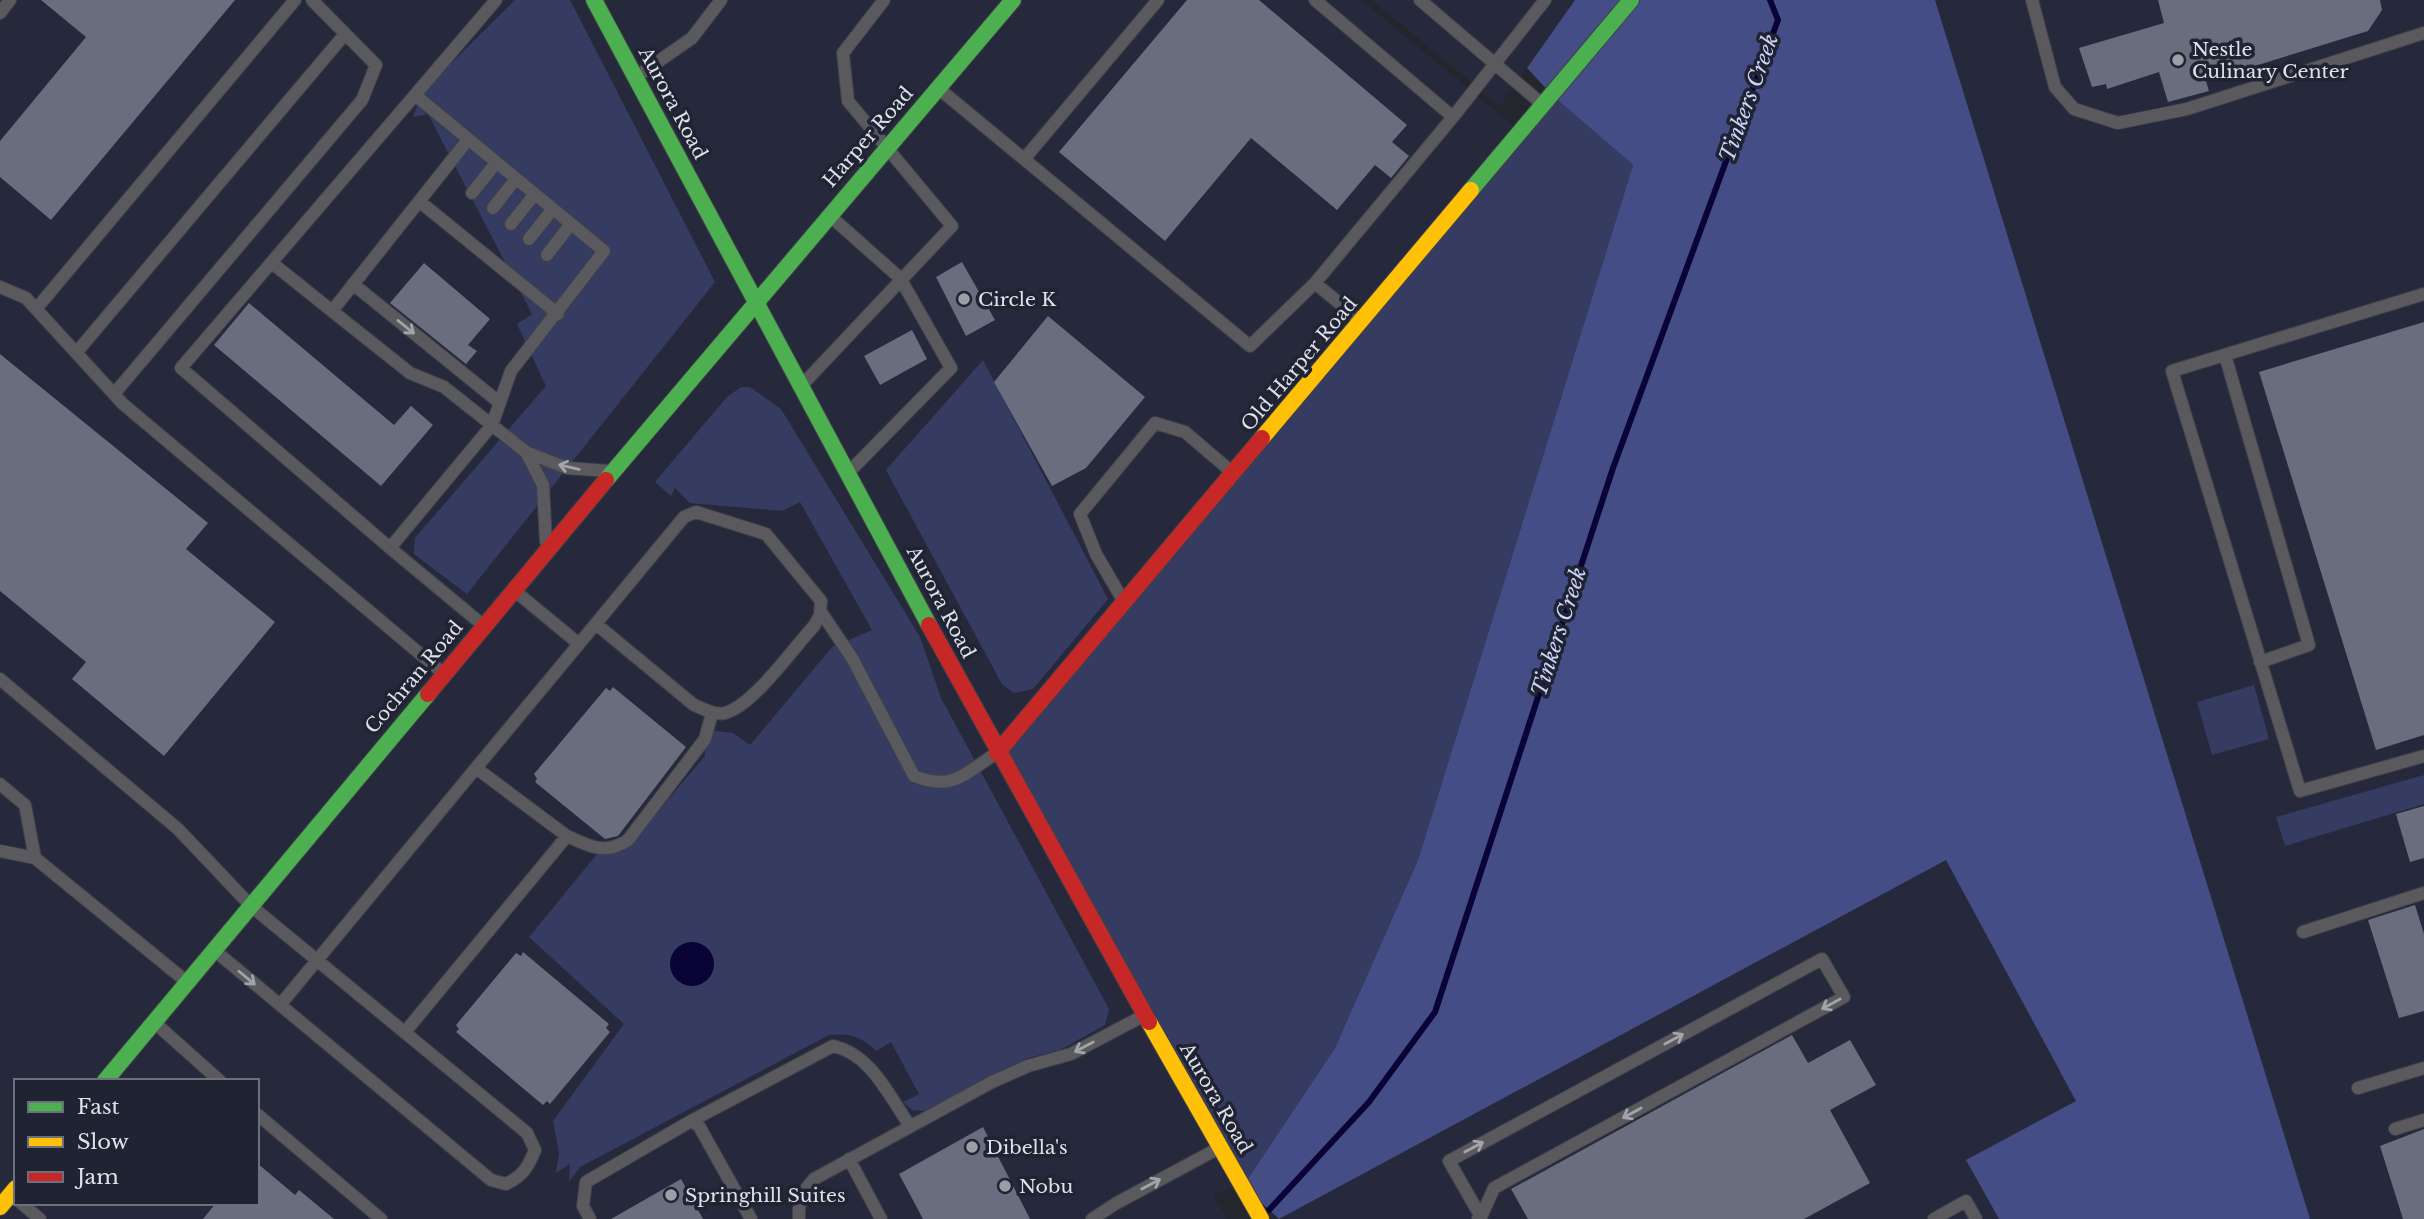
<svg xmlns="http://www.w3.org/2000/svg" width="2424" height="1219" font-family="'Libre Baskerville',serif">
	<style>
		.built { fill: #26293c; fill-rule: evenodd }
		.green { fill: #363c61 }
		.forest { fill: #444d85 }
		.water { fill: #0a0336 }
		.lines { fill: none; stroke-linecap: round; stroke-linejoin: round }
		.stream { stroke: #0a0336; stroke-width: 6 }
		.building { fill: #696d7e }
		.lane-casing { stroke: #3f4147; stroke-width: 14 }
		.fast-casing { stroke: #3f4147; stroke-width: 18 }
		.slow-casing { stroke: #3f4147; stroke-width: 18 }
		.jam-casing { stroke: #3f4147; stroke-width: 18 }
		.lane { stroke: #5a5a5e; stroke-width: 12 }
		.fast { stroke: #4caf50; stroke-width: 16 }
		.slow { stroke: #ffc107; stroke-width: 16 }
		.jam { stroke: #c62828; stroke-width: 16 }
		.oneway { stroke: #a3a4ab }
		.poi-dot { fill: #9d9fa8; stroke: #202332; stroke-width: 2.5 }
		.labels { text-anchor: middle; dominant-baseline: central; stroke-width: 7; stroke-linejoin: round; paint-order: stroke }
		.poi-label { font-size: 19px; fill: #dee0ea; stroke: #202332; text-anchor: start }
		.street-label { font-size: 19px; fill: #dee0ea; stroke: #202332 }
		.water-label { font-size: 21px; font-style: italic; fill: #cbd4fa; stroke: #202332 }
	</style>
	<rect width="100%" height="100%" fill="#24262e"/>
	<path class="built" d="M0 0H1361L1522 133 1243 1186 1213 1194 1227 1219H0ZM16 1081H257V1203H16Z
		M1372 0H1575L1500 106Z
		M1934 0H2424V1219H2305Z
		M1946 860 2077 1101 1967 1160 1999 1219H1279Z"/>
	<path class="green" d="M515 0H570L715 282 467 594 414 554 415 538 546 386 517 324 532 314 428 114 413 117 422 92Z
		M1553 96 1633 165 1418 860 1335 1048 1243 1186 997 753Z
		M983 360 1108 599 1033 689 1014 693 1002 684 886 470Z
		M741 387H750L781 409 920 637 941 698 1109 1009 1105 1025 1060 1050 1028 1058 924 1111 912 1110 903 1102 919 1094 891 1042 876 1051C861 1036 850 1033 829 1035L580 1167 569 1182 570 1164 556 1173 559 1153 553 1121 624 1024 529 937 598 853 624 851 705 756 703 737 709 730 733 733 750 745 832 647 872 630 800 502 782 511 690 503 675 488 671 496 655 482 727 397Z
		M2254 685 2269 739 2212 755 2197 702Z
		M2424 775V804L2285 846 2276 817Z"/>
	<path class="forest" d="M1575 0H1935L2310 1219H1999L1966 1160 2076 1101 1946 860 1279 1219 1243 1186 1335 1048 1418 860 1633 165 1553 96 1527 68Z"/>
	<path class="water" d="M670 964a22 22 0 1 1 44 0a22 22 0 1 1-44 0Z"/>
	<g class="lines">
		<path class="stream" d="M1269 1210 1369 1102 1435 1012 1613 468 1778 20 1770 0"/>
	</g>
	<path class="building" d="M41 0H235L51 220 0 177V141L86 37Z
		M1187 0H1259L1407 125 1392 142 1409 156 1391 178 1375 165 1337 210 1251 138 1165 241 1059 152Z
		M2158 0H2380L2382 10 2368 31 2206 81 2209 91 2168 102 2159 72 2107 89 2106 84 2092 87 2079 48 2164 23Z
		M962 262 995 320 966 336 936 277Z
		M424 263 490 319 468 345 477 351 466 364 390 303Z
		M249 303 394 425 411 406 433 425 381 486 214 345Z
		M1048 316 1145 397 1086 468 1052 486 994 382Z
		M2424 322V735L2376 750 2259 372Z
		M912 330 927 359 880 385 864 356Z
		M0 354 208 523 186 549 275 622 164 756 72 679 86 662 0 591Z
		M613 687 686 747 618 836 605 839 535 782 537 779 534 774 606 688 610 691Z
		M2424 806V858L2410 862 2396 814Z
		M2415 905 2424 934V1011L2399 1018 2368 920Z
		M523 952 609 1024 606 1028 610 1032 550 1104 547 1101 543 1105 456 1032 459 1029 456 1025 516 953 521 956Z
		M1792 1035 1808 1063 1850 1040 1876 1085 1830 1110 1870 1183 1804 1219H1528L1511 1189Z
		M983 1127 1030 1219H923L899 1174Z
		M2424 1129V1219H2403L2380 1146Z
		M257 1163 295 1195 299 1190 334 1219H203L216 1203H257Z
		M681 1179 703 1219H611Z"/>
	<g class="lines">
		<g class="lane-casing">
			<path id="lane" d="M1315 0 1453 117 1545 0
				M1420 0 1542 104
				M2032 0 2055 87 2074 109 2118 123 2187 109 2424 33
				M0 13 10 0
				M639 75 692 38 721 0
				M938 88 1250 346 1315 283 1362 322
				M467 141 332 311 410 373 444 387 526 452 567 468 609 471
				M1025 158 1158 0
				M472 193 496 163
				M419 201 558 314
				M493 208 515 180
				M829 215 900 278 951 368 850 471
				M511 224 534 195
				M529 239 552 210
				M547 255 570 225
				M272 263 332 311
				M1315 283 1453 117
				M353 284 500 403
				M0 287 26 298 123 404 444 674
				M2424 294 2172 371 2300 791 2424 756
				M36 309 295 0
				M76 353 345 34
				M2225 355 2309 645 2260 662
				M804 383 952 226 848 101 843 53 884 0
				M114 394 362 100 376 65 312 0
				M526 452 543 485 546 542
				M390 548 181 368 415 95
				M1124 602 1096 554 1080 514 1155 423 1185 432 1233 473
				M821 612 852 658 914 776C952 791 963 775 995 754
				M484 626 390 548 492 425 511 371 604 251 415 95 496 0
				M579 644 684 517 696 512 766 534 821 601 820 615 814 626C794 647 753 706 725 713 714 715 704 709 694 705L596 624
				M0 679 178 829 251 906 527 1133 535 1150C528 1167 523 1176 506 1184L491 1180 214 950
				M0 784 25 805 35 858
				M567 836C590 847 606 855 628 840L705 739 712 713
				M0 851 35 858 187 982
				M2303 932 2424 893
				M280 1005 476 768
				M155 1023 220 1081
				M405 1032 567 836 476 768 579 644 515 591
				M2358 1088 2424 1068
				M257 1114 381 1219
				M691 1121 833 1046C871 1054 889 1096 910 1126
				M2395 1129 2424 1120
				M849 1159 881 1219
				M21 1203 40 1219
				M590 1219 583 1206 586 1182 691 1121 699 1126 751 1219
				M799 1219C798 1202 802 1192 814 1179L992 1082 1028 1066 1071 1054 1141 1017
				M1092 1219 1115 1204 1217 1149
				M1478 1219 1481 1217 1494 1188 1844 997 1822 959 1449 1161 1481 1217
				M1934 1219 1966 1201 1976 1219"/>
		</g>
		<g class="fast-casing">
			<path id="fast" d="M594 0 929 625
				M1471 190 1631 0
				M606 480 1013 0
				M105 1081 428 694"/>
		</g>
		<g class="slow-casing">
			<path id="slow" d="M1262 438 1471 190
				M1149 1022 1261 1219
				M0 1207 16 1188"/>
		</g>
		<g class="jam-casing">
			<path id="jam" d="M929 625 1149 1022
				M428 694 606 480
				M997 753 1262 438"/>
		</g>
		<use href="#lane" class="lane"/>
		<use href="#fast" class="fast"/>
		<use href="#slow" class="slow"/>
		<use href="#jam" class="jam"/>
	</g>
	<defs><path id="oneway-shaft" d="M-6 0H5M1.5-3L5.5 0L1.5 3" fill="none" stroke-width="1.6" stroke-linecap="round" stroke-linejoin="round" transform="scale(1.75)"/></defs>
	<g class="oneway">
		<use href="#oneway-shaft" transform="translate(406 327) rotate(39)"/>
		<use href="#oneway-shaft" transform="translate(569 467) rotate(-167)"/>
		<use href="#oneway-shaft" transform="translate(247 978) rotate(40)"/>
		<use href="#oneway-shaft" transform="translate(1831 1004) rotate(151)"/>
		<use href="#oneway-shaft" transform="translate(1674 1039) rotate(-28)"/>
		<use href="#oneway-shaft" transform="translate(1084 1047) rotate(152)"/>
		<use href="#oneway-shaft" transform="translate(1632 1113) rotate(151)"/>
		<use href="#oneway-shaft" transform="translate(1474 1147) rotate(-28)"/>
		<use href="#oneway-shaft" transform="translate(1151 1184) rotate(-28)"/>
	</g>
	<g class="poi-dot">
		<circle cx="2178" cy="60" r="7"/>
		<circle cx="964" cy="299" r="7"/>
		<circle cx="972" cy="1147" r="7"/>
		<circle cx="1005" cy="1186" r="7"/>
		<circle cx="671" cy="1195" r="7"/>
	</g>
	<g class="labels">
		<g class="poi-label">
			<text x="2192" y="49">Nestle<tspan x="2192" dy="22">Culinary Center</tspan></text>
			<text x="978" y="299">Circle K</text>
			<text x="986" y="1147">Dibella's</text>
			<text x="1019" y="1186">Nobu</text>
			<text x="685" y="1195">Springhill Suites</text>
		</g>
		<g class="street-label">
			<text transform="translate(673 103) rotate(62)">Aurora Road</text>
			<text transform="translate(868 137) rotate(-49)">Harper Road</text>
			<text transform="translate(1299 364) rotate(-50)">Old Harper Road</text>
			<text transform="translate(941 602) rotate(62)">Aurora Road</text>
			<text transform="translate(414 677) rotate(-50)">Cochran Road</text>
			<text transform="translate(1216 1098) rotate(60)">Aurora Road</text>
		</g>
		<g class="water-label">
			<text transform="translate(1749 98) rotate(-70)">Tinkers Creek</text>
			<text transform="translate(1559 632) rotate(-72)">Tinkers Creek</text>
		</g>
	</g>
	<rect x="14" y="1079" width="245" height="126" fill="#202332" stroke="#6c6f7c" stroke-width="2"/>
	<rect x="28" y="1102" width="35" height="10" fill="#4caf50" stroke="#6c6f7c" stroke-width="2"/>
	<text x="77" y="1114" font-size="21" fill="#dee0ea">Fast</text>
	<rect x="28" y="1137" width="35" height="10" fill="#ffc107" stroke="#6c6f7c" stroke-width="2"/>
	<text x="77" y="1149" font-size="21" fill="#dee0ea">Slow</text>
	<rect x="28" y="1172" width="35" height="10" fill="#c62828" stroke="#6c6f7c" stroke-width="2"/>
	<text x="77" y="1184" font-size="21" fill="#dee0ea">Jam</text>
</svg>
